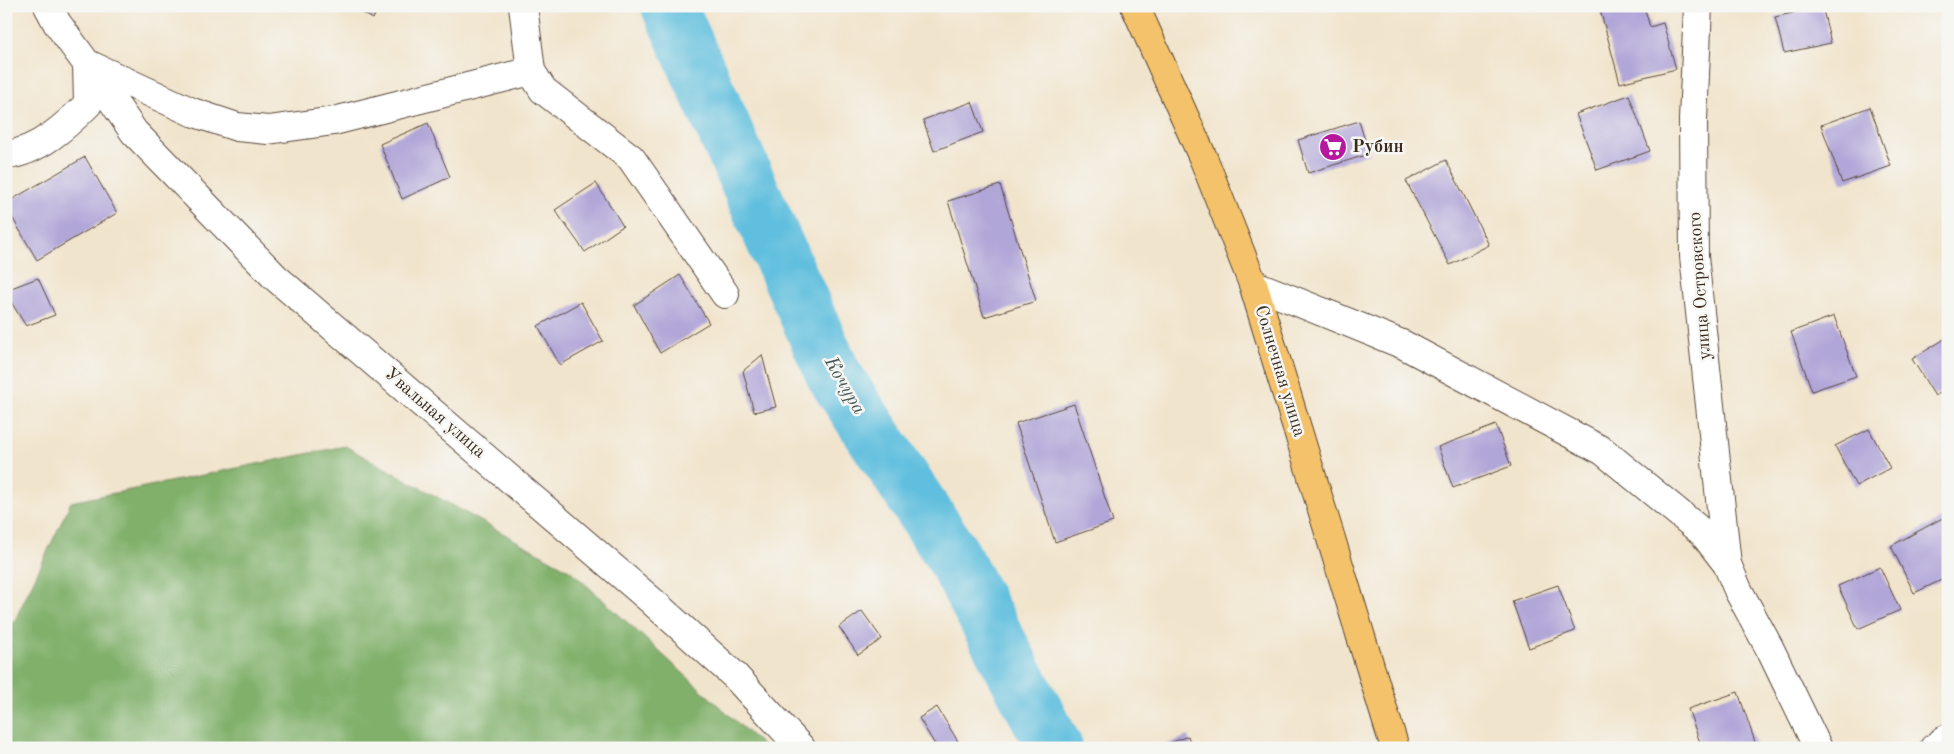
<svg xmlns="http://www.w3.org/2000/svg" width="1954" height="754" font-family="'Old Standard TT',serif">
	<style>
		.forest { fill: #80b06a; stroke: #5e6d44 }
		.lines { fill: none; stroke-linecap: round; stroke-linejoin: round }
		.river { stroke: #60bfde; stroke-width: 56 }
		.building { fill: #b1a6d8 }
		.minor-casing { stroke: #564638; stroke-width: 30 }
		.major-casing { stroke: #564638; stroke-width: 30 }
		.minor { stroke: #fff; stroke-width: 28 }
		.major { stroke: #f4c26a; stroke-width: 28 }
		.labels { text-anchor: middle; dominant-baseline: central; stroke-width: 5; stroke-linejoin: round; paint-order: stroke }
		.poi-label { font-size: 18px; font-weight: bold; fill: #3b2a1e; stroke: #f6f6f2; text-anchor: start }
		.street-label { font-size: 18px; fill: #3b2a1e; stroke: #f6f6f2 }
		.water-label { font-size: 19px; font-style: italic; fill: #465758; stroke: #f6f6f2 }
	</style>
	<rect width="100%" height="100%" fill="#f6f6f2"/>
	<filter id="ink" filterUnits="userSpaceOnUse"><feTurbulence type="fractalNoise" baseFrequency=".02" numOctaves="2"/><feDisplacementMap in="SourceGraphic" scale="10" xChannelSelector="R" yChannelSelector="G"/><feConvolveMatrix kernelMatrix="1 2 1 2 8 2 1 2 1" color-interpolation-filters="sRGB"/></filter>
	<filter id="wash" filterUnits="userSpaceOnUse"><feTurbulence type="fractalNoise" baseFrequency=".0096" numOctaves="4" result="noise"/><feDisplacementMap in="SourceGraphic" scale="20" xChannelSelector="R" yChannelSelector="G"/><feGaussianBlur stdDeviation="1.12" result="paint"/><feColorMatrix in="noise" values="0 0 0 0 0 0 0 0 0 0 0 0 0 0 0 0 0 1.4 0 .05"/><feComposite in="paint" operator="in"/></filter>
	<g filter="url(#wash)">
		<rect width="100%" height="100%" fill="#f1e4cc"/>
		<path class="forest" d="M345 446 571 571 765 748H6V639L71 502Z"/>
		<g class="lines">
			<path class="river" d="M669 6 834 375 953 556 1055 748"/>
		</g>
		<g id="blocks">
			<path class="building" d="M351 6H379L373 19Z
				M1599 6H1644L1650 27 1663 23 1676 69 1620 83Z
				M1822 6 1831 43 1784 53 1775 17Z
				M1629 95 1650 151 1597 170 1576 114Z
				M972 102 983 132 934 151 923 120Z
				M1870 107 1891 166 1842 183 1821 125Z
				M1359 121 1369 154 1308 173 1298 140Z
				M428 123 450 177 402 199 380 144Z
				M85 157 117 213 37 260 6 207V203Z
				M1446 160 1489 245 1450 265 1406 181Z
				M596 183 623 226 585 252 555 210Z
				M1000 185 1036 301 984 317 948 201Z
				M680 275 709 323 660 353 634 305Z
				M38 278 55 315 26 326 6 294V290Z
				M581 302 603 341 560 365 538 326Z
				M1834 316 1856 376 1812 391 1791 332Z
				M1948 337V388L1935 396 1912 359Z
				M762 355 776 407 754 412 743 371Z
				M1074 404 1113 522 1055 542 1016 423Z
				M1496 425 1511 466 1453 488 1438 447Z
				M1869 429 1890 468 1856 486 1835 446Z
				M1948 515V577L1914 593 1891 546Z
				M1880 567 1900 610 1858 629 1838 586Z
				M1558 585 1575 631 1529 648 1512 601Z
				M862 611 882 639 858 655 839 627Z
				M1738 692 1757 748H1702L1688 709Z
				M937 707 962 748H937L919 718Z
				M1188 736 1192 748H1157Z"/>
		</g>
	</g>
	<g filter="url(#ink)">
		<use href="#blocks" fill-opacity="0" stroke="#564638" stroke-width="1"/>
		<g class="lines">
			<g class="minor-casing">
				<path id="minor" d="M523 6 531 71 543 90 631 158 725 294
					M1698 6 1693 120 1694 256 1727 564 1738 590 1770 649 1818 748
					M87 64 134 132 275 277 653 602 735 676 801 748
					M88 64 192 112 237 127 268 130 334 121 531 71
					M6 155C38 152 67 125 88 104L87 64 57 23 48 6
					M1253 284 1404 345 1603 451 1703 533 1727 564
					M1934 748 1948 738"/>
			</g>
			<g class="major-casing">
				<path id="major" d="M1135 6 1204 160 1253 284 1395 748"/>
			</g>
			<use href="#minor" class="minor"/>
			<use href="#major" class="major"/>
		</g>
	</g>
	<defs>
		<g id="supermarket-disc" transform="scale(1.4375)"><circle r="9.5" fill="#b5179e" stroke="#f6f6f2"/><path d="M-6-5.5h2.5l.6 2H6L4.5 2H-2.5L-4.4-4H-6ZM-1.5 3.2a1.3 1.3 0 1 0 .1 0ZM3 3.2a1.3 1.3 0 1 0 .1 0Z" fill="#fff"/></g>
	</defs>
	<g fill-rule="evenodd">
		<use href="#supermarket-disc" x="1333" y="147"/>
	</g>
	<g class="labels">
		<g class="poi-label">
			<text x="1352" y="147">Рубин</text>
		</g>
		<g class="street-label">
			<text transform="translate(1700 286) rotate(-94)">улица Островского</text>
			<text transform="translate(1280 371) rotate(73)">Солнечная улица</text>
			<text transform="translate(435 413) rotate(41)">Увальная улица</text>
		</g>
		<g class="water-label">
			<text transform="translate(844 386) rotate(60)">Кочура</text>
		</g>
	</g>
	<rect width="1954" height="754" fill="none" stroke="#f6f6f2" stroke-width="25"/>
</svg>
